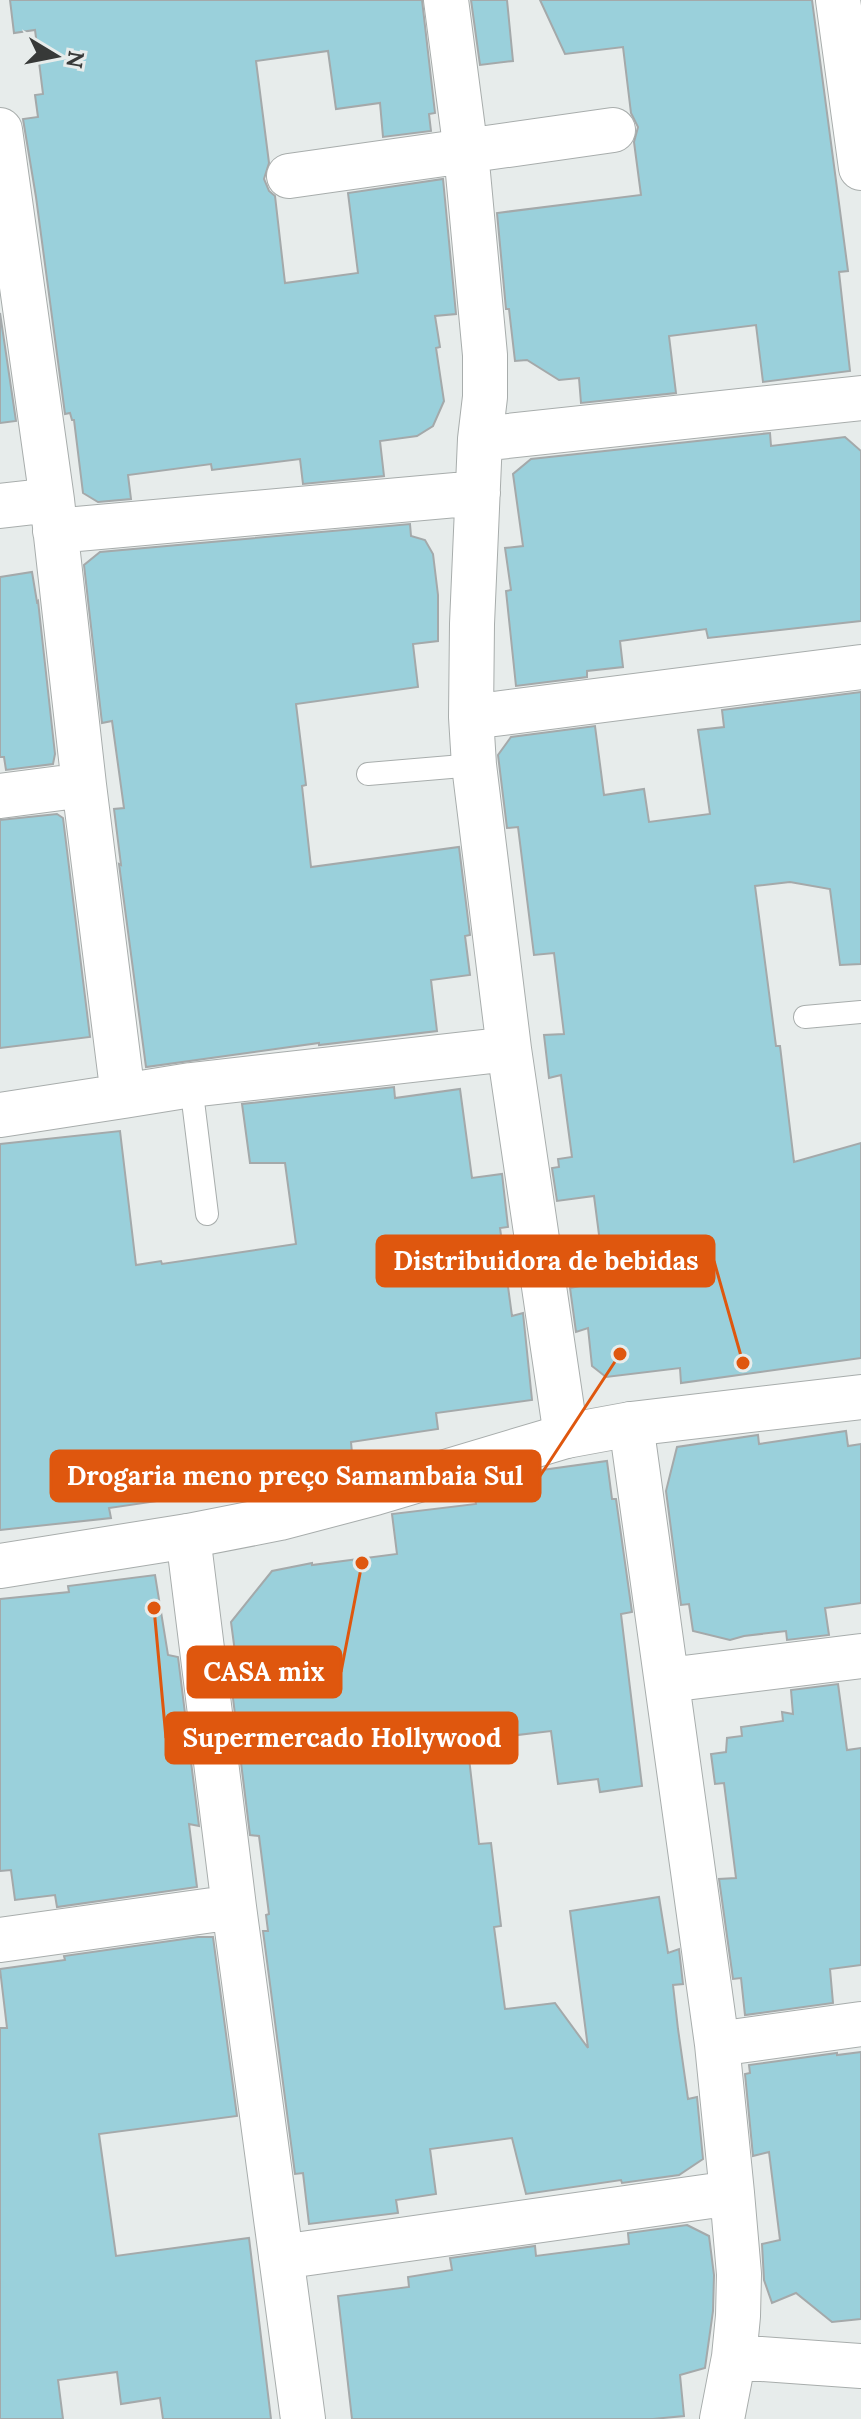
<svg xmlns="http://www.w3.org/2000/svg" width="861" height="2419" font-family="Lora,serif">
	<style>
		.building { fill: #9ad0db; stroke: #a4a9aa; stroke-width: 2 }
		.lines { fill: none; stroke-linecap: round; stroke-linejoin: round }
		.service-casing { stroke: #a8adac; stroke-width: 24 }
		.minor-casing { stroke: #a8adac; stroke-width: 46 }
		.tertiary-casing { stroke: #a8adac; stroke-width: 46 }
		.service { stroke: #fff; stroke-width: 22 }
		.minor { stroke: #fff; stroke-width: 44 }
		.tertiary { stroke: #fff; stroke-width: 44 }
		.leader { fill: none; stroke: #df570e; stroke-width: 3 }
		.callout-dot { fill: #df570e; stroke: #e7eceb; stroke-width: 3 }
		.callout { fill: #df570e; stroke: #df570e; stroke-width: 3 }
		.callout-label { font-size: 26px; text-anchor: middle; font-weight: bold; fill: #fff }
	</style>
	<rect width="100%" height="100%" fill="#e7eceb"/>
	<path class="building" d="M10 0H422L435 113 429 114 431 131 383 137 380 103 336 109 328 51 256 61 269 163 264 179 269 191 275 196 285 283 358 273 348 193 443 179 456 314 435 316 440 347 436 348 444 401 433 426 417 436 380 441 384 476 303 484 300 459 212 470 211 464 128 475 131 499 98 502 83 493 74 420H72L70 413 65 414 36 197 23 119 38 117 35 95 43 94 35 30 14 33Z
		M471 0H507L513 61 480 65Z
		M540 0H812L848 271 839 272 850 371 763 382 756 325 669 336 676 393 581 403 579 378 559 380 527 360 515 361 509 309H506L497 213 641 195 634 142 638 127 631 113 623 47 565 54Z
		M0 313 16 421 0 423Z
		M770 433 771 446 845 437 861 451V621L708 638 706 629 620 641 623 667 587 671V677L516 686 506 591 511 590 505 548 523 546 513 474 531 459Z
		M410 524 411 536 425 540 433 554 438 595V641L413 644 418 687 296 704 306 785 302 786 311 867 459 847 470 935 465 936 470 975 431 980 437 1031 319 1045V1043L146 1067 119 864 121 865 114 809 124 808 112 721 102 723 84 565 100 552Z
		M32 572 37 602 38 601 55 754 53 764 6 770 4 757H0V577Z
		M861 692V964L840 965 830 889 790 882 755 886 776 1046H780L794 1162 861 1143V1358L681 1383 680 1368 606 1377 592 1366 588 1328 576 1332 570 1288 605 1281 594 1196 557 1201 552 1168 559 1167 558 1159 572 1157 561 1075 549 1078 544 1035 564 1034 554 953 534 955 518 827 507 828 498 755 511 737 595 726 604 795 644 789 649 822 710 814 698 730 724 727 722 710Z
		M57 814 63 818 90 1037 0 1048V820Z
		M394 1087 395 1098 460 1089 472 1178 502 1174 508 1227 500 1228 512 1316 523 1313 532 1400 436 1413 438 1429 351 1442 352 1453 313 1460 315 1474 234 1486V1483L170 1491 171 1499 109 1508 111 1518 0 1530V1144L120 1131 136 1265 161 1261 162 1264 296 1244 285 1163H250L242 1104Z
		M846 1431 848 1446 861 1444V1603L825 1608 829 1635 787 1640 786 1631 744 1636 730 1640 693 1631 689 1604 681 1605 666 1491 677 1447 758 1435 759 1444Z
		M607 1461 612 1499H616L632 1612 621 1614 642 1786 600 1792 598 1779 558 1784 551 1731 467 1741 479 1844 491 1843 501 1926 494 1927 505 2009 555 2003 588 2048 570 1911 659 1897 668 1953 679 1949 683 1984 673 1985 678 2029 688 2099 697 2097 703 2159 679 2175 622 2183 621 2180 526 2194 512 2138 430 2149 436 2194 396 2200 398 2213 309 2224 303 2173 295 2174 263 1931H268L266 1915 269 1914 259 1836 250 1835 229 1666 237 1667 231 1622 272 1571 312 1563V1565L397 1554 392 1514 476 1504 475 1498 517 1492 515 1477 535 1471Z
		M155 1575 168 1655 178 1657 199 1826 189 1824 197 1887 57 1907 55 1895 15 1900 11 1870 0 1871V1599L69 1592 68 1586Z
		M838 1684 847 1750 861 1748V1965L830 1969 833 2003 745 2015 741 1978 733 1979 719 1879 736 1878 724 1783 715 1784 711 1754 726 1752 727 1738 742 1736 741 1727 783 1721 782 1712 793 1714 791 1690Z
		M198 1937H213L237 2116 99 2134 116 2256 249 2238 271 2419H163L160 2398 121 2404 117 2372 58 2380 63 2419H0V2028H7L0 1969 65 1960 64 1956Z
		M861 2052V2319L832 2322 796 2293 772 2303 764 2280 762 2244 780 2240 769 2152 753 2156 745 2074 750 2073 749 2065 837 2053V2055Z
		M687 2225 709 2236 714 2275 713 2311 705 2368 680 2375 684 2416 653 2419H352L338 2296 409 2287 408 2277 452 2270 450 2258 535 2246 536 2256 629 2244 628 2233Z"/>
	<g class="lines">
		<g class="service-casing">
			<path id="service" d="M368 774 474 765
				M805 1017 861 1012
				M191 1085 207 1214"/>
		</g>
		<g class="minor-casing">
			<path id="minor" d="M446 0 466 152 485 355V397L480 439 472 624 471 717 474 765 509 1049 566 1436
				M838 0 861 168
				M0 130 52 500 84 785 123 1096 191 1085 509 1049
				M289 176 613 130
				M480 439 861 398
				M0 506 52 500
				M55 531 478 493
				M471 717 861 667
				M0 796 84 785
				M0 1115 123 1096
				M631 1424 717 2044 732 2193 739 2274 738 2316 734 2357 722 2419
				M188 1536 234 1907 303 2419
				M668 1680 861 1656
				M0 1940 234 1907
				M717 2044 861 2024
				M281 2257 732 2193
				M734 2357 861 2366"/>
		</g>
		<g class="tertiary-casing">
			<path id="tertiary" d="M0 1566 188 1536 280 1518 375 1493 566 1436 631 1424 861 1397"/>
		</g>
		<use href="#service" class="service"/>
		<use href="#minor" class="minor"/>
		<use href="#tertiary" class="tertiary"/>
	</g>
	<path class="leader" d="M743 1363L714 1261M620 1354L540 1476M362 1563L341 1672M154 1608L166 1738"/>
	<g class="callout-dot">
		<circle cx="743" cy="1363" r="8"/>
		<circle cx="620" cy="1354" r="8"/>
		<circle cx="362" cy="1563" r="8"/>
		<circle cx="154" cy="1608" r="8"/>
	</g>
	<g class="callout">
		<rect x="377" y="1236" width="337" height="50" rx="8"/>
		<rect x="51" y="1451" width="489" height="50" rx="8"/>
		<rect x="188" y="1647" width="153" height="50" rx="8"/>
		<rect x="166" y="1713" width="351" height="50" rx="8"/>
	</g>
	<g class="callout-label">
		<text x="546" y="1270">Distribuidora de bebidas</text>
		<text x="295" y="1485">Drogaria meno preço Samambaia Sul</text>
		<text x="264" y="1681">CASA mix</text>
		<text x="342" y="1747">Supermercado Hollywood</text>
	</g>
	<g transform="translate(56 56) rotate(100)" stroke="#e7eceb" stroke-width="6" paint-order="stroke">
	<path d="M0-6L14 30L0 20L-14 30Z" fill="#373938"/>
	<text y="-12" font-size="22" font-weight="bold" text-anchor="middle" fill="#373938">N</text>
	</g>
</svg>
